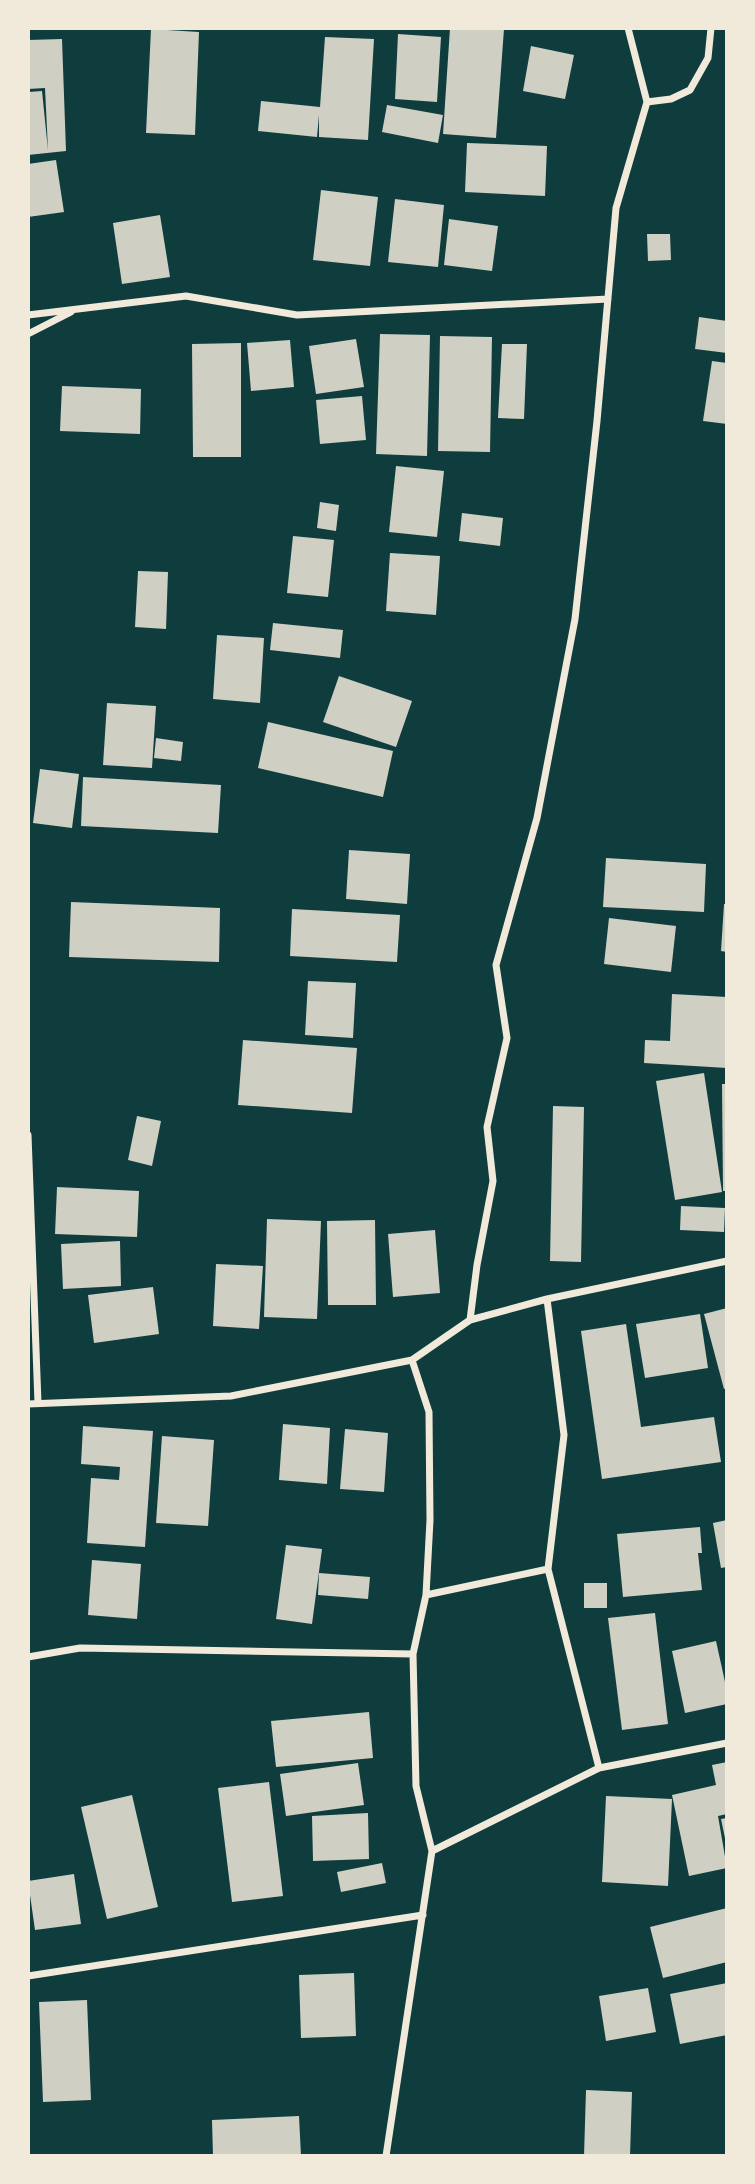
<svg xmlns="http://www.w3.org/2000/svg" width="755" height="2184" font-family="Quicksand,sans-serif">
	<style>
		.building { fill: #cfcfc3 }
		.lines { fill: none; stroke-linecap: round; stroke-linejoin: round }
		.minor { stroke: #f1e9da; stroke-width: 7 }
	</style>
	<rect width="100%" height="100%" fill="#0f3d3e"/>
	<path class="building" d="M450 28 504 29 496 138 443 134Z
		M151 29 199 32 195 135 146 133Z
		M398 34 441 37 437 102 395 99Z
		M325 37 374 39 368 140 319 137V115L317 137 258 131 261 101 320 107Z
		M62 39 66 151 28 155V92L42 91 48 150 45 88 28 89V40Z
		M531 46 574 55 565 99 523 91Z
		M387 105 443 115 438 143 382 132Z
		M467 143 547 146 545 196 465 192Z
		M56 160 64 212 28 217V164Z
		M321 190 378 197 370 266 313 260Z
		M395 199 444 205 438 267 388 262Z
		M160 215 170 277 122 284 113 223Z
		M449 219 498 226 492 271 444 265Z
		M647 234H670L671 260 648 261Z
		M699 317 727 321V353L695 349Z
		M380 334 430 335 427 456 376 454Z
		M440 336 492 337 490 452 438 451Z
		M356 339 364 387 316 394 309 346Z
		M290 340 294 387 251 391 247 343Z
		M241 343V457H193L192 344Z
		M502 344H527L524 419 498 418Z
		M712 361 727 363V424L703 421Z
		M62 386 141 389 140 434 60 431Z
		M362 396 366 440 320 444 316 400Z
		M396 466 444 471 437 537 389 532Z
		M320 502 339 505 336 531 317 528Z
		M462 513 503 518 500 546 459 541Z
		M293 536 334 540 328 597 287 593Z
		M390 553 440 556 436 615 386 611Z
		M138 571 168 572 166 629 135 627Z
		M273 623 343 630 340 658 270 650Z
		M217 635 264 638 260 703 213 699Z
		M339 676 412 701 396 747 323 722Z
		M107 703 156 706 152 768 103 765Z
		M268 722 393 751 383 797 258 768Z
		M156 738 183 742 181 761 154 758Z
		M40 769 79 774 72 828 33 823Z
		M83 777 221 785 218 833 81 826Z
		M349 850 410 854 407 904 346 899Z
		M606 858 706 864 704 912 603 907Z
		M71 902 220 908 219 962 69 957Z
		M724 904H727V952L721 951Z
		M292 909 400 915 397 962 290 956Z
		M609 918 676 926 671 972 604 964Z
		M308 981 356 983 353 1038 305 1035Z
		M672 994 727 997V1068L644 1063 645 1040 670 1041Z
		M243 1040 357 1048 352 1113 238 1105Z
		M704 1073 722 1192 675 1200 656 1081Z
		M722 1084H727V1191H723Z
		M553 1106 584 1107 581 1262 550 1261Z
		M137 1116 161 1121 152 1166 128 1160Z
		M57 1187 139 1191 137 1237 55 1234Z
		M681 1206 725 1208 724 1232 680 1230Z
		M267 1219 321 1221 317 1319 264 1317Z
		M375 1220 376 1305H328L327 1221Z
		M435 1230 440 1293 393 1297 388 1234Z
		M120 1241 121 1286 63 1289 61 1244Z
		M216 1264 263 1266 259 1329 213 1326Z
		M153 1287 159 1334 94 1343 88 1295Z
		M727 1308V1388L724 1389 704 1314Z
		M700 1314 708 1368 645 1378 636 1324Z
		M626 1324 641 1427 714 1417 721 1462 602 1479 581 1331Z
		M283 1424 330 1428 327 1484 279 1480Z
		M83 1426 153 1431 145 1547 87 1543 91 1478 119 1480 120 1467 81 1464Z
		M345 1429 388 1433 384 1492 340 1489Z
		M162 1436 214 1440 208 1526 156 1523Z
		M727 1520V1567L721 1568 713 1523Z
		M700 1527 702 1553H698L702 1590 623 1597 617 1534Z
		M286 1545 322 1549 312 1624 276 1619Z
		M92 1560 141 1564 137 1619 88 1615Z
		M319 1573 370 1577 368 1599 318 1595Z
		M584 1583H607V1608H584Z
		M655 1613 668 1724 622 1730 608 1618Z
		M716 1641 727 1691V1704L685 1713 672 1651Z
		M369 1712 373 1758 276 1767 271 1721Z
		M727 1762V1814L718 1816 727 1868 689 1876 672 1795 716 1785 712 1765Z
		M358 1763 364 1805 286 1816 280 1774Z
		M269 1782 283 1896 232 1902 218 1788Z
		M132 1795 158 1907 107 1919 81 1807Z
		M606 1796 672 1799 668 1886 602 1882Z
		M368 1813 369 1859 313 1861 312 1816Z
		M727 1818V1843H726L721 1819Z
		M382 1863 386 1883 341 1892 337 1872Z
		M74 1874 81 1924 35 1930 28 1881Z
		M727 1908V1962L663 1978 650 1927Z
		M354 1973 356 2036 301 2038 299 1975Z
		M727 1983V2035L680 2044 670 1994Z
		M648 1988 656 2032 606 2041 599 1996Z
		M87 2000 91 2100 43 2102 39 2002Z
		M586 2090 632 2092 630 2156H584Z
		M299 2116 301 2156H213L212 2120Z"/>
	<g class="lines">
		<path class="minor" d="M647 102 671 99 690 90 708 58 711 28
			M28 315 186 296 297 315 608 299
			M28 334 71 312
			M28 1135 38 1403
			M547 1299 564 1435 548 1569 599 1768
			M470 1320 477 1265 493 1181 487 1127 507 1038 496 965 537 818 575 619 597 421 616 208 647 102 628 28
			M28 1404 231 1396 412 1360 470 1320 547 1299 727 1261
			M426 1595 548 1569
			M28 1657 80 1648 413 1654
			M432 1851 599 1768 727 1743
			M28 1976 423 1915
			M386 2156 432 1851 416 1786 413 1654 426 1595 430 1520 429 1412 412 1360"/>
	</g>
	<rect width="755" height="2184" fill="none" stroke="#f1e9da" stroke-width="60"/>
</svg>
